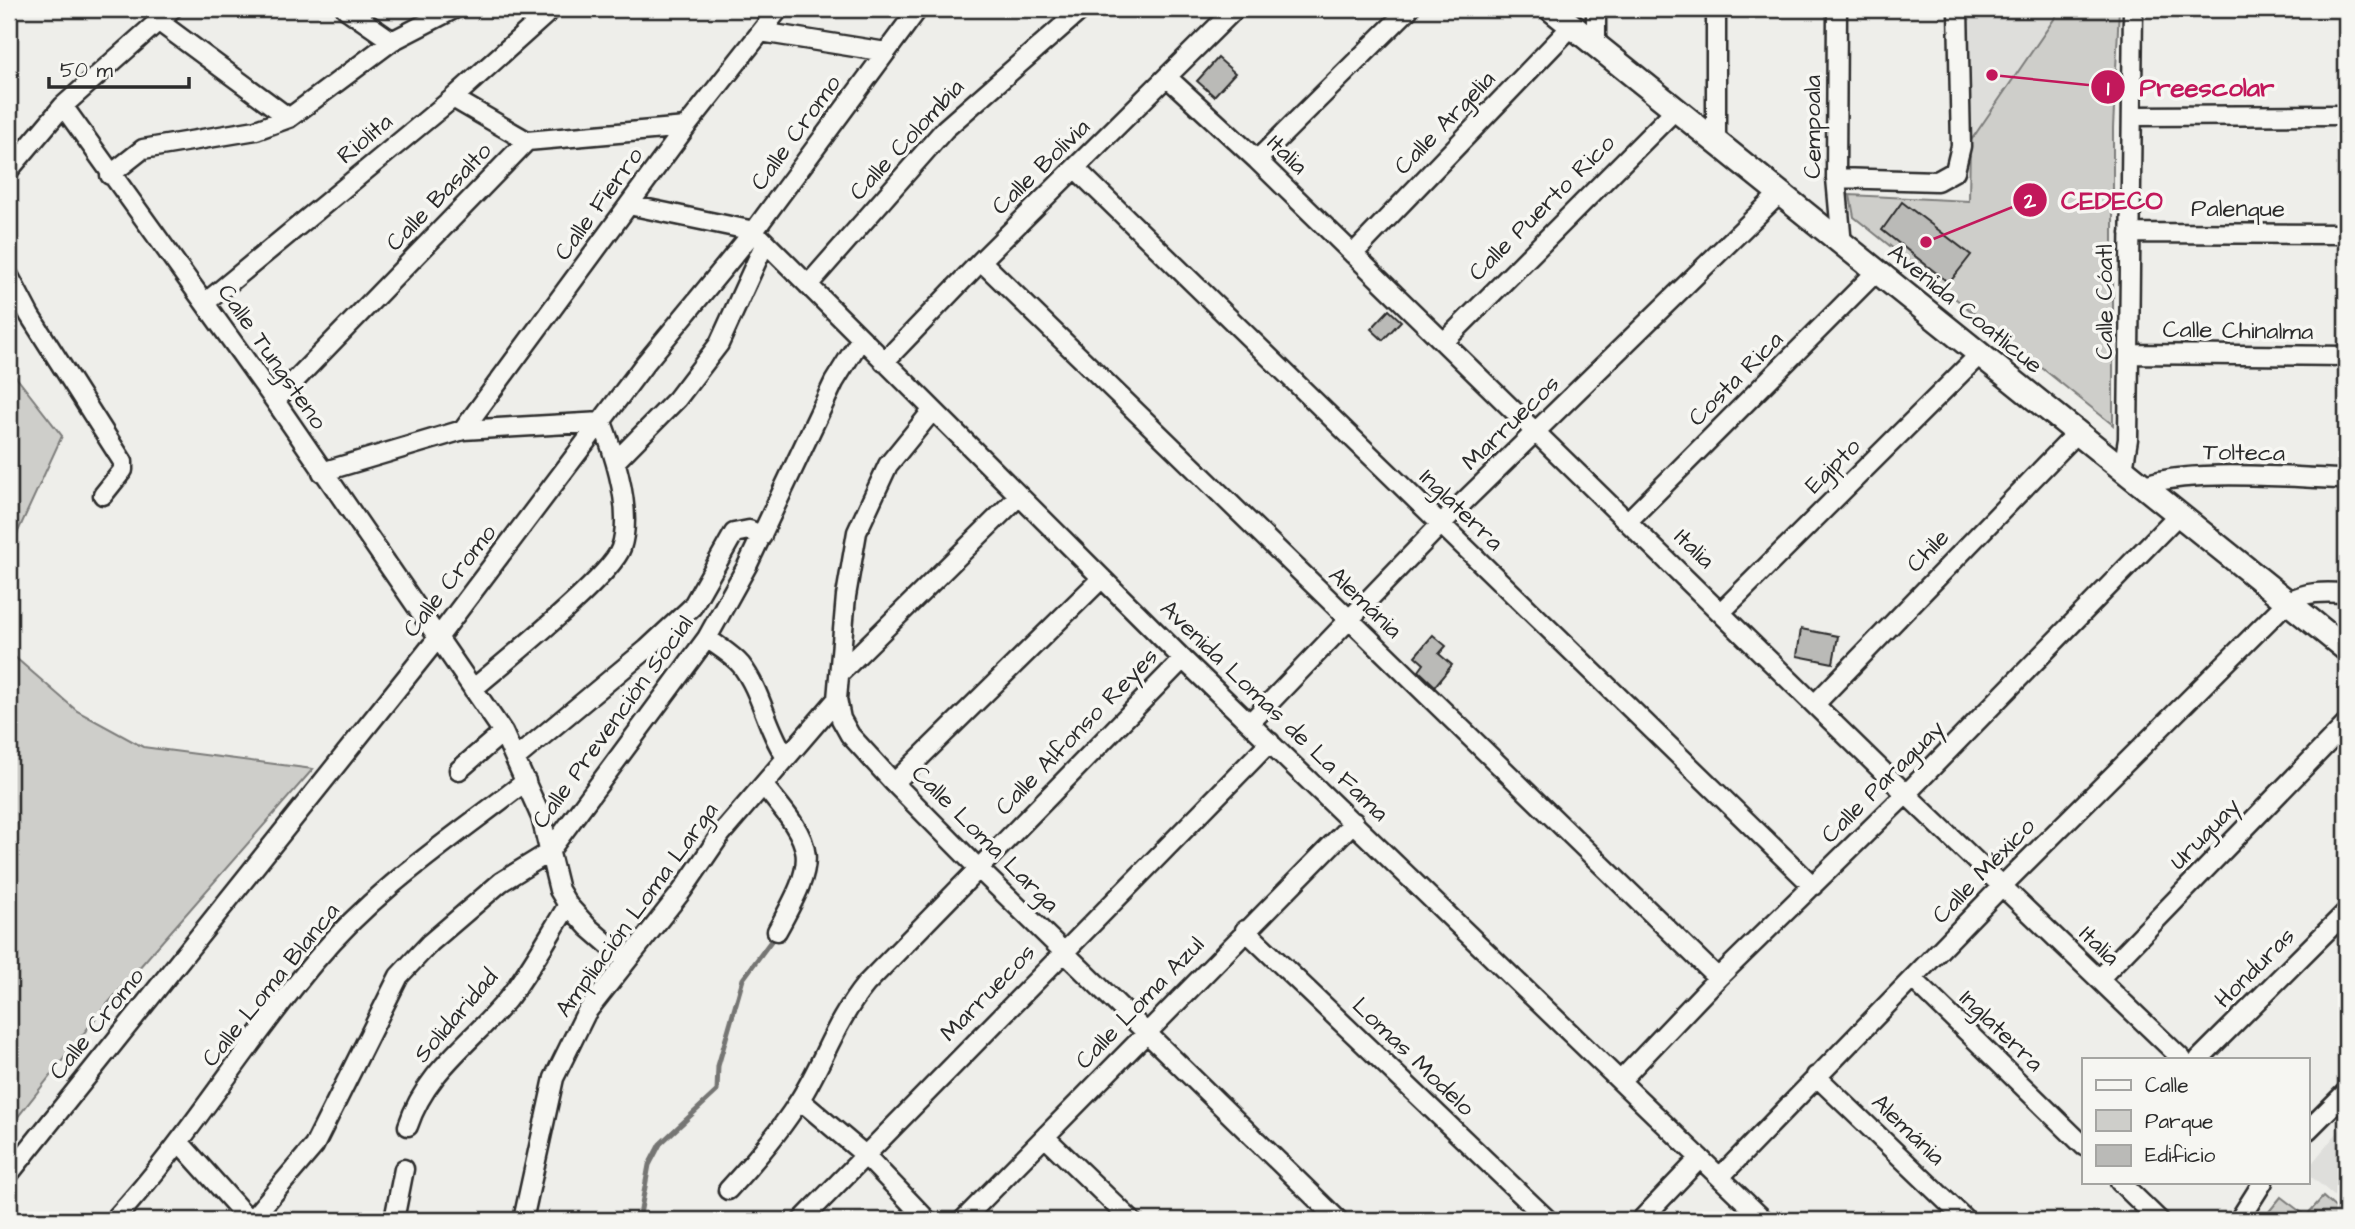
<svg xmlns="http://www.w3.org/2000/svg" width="2355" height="1229" font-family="'Architects Daughter',sans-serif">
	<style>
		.built { fill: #dededb }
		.green { fill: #cececa; stroke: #7c7c7a; stroke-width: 2 }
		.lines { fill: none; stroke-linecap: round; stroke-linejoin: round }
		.stream { stroke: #757573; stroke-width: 5 }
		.building { fill: #babab7; stroke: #2b2b2b; stroke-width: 2 }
		.minor-casing { stroke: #2b2b2b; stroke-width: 23 }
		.tertiary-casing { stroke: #2b2b2b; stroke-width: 28 }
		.minor { stroke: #f6f6f2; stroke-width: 18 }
		.tertiary { stroke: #f6f6f2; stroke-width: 23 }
		.labels { text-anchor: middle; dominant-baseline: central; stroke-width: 7; stroke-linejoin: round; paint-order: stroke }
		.street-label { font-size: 24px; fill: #2b2b2b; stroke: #f6f6f2 }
		.leader { fill: none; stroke: #c2185b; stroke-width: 2.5 }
		.callout-dot { fill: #c2185b; stroke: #f6f6f2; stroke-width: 2.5 }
		.mark-label { font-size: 21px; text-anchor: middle; font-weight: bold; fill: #fff }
		.callout-label { font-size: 26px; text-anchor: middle; font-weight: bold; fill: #c2185b; stroke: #f6f6f2; stroke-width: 7; stroke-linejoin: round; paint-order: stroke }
	</style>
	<rect width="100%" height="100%" fill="#eeeeea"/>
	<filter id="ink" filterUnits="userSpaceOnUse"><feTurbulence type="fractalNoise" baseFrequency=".0143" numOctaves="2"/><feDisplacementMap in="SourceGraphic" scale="14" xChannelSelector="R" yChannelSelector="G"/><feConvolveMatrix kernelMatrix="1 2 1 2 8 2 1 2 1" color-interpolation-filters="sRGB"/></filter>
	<g filter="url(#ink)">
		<path class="built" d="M1969 9H2061L1970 142Z
			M2346 1122V1206L2308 1174V1168Z"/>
		<path class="green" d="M2061 9H2119L2113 128V425L1854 217 1850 195 1969 201 1970 142Z
			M9 368 62 436 9 551Z
			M9 652 77 711 143 747 313 769 103 1009 9 1128Z
			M2281 1197 2306 1216 2323 1197 2346 1217V1220H2262Z"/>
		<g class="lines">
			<path class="stream" d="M639 1220 649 1165 660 1144 717 1091 718 1066 743 979 771 941"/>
		</g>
		<path class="building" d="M1218 58 1235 73 1214 96 1197 81Z
			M1902 202 1971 255 1949 283 1882 230Z
			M1389 310 1401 321 1383 340 1371 329Z
			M1801 629 1838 636 1833 663 1797 656Z
			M1433 635 1446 646 1439 654 1452 665 1435 686 1419 671 1424 664 1415 656Z"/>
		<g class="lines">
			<g class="minor-casing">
				<path id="minor" d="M346 9 392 41
					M1716 9V143
					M1837 9 1836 178 1842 245
					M158 21 289 118
					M761 32 886 52
					M1596 45V9
					M1168 78 1257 160 1906 794 2182 1059
					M453 98 527 141
					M63 106 275 401 503 732 541 817 559 890 568 905 588 927 626 960
					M2132 116 2346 115
					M1257 160 1409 9
					M1075 168 1813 886
					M9 170 63 106 172 9
					M110 175 143 149 256 130 289 118 392 41 454 9
					M1836 178 1937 181 1955 171 1961 146 1958 9
					M629 205 754 231 1183 659 1764 1220
					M2130 233 2346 234
					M1353 254 1572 26
					M981 261 1718 978
					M9 276 30 316 123 462V470L103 495
					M808 285 945 129 1082 9
					M205 303 453 98 552 9
					M1444 342 1675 110
					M2129 354 2346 356
					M884 362 981 261 1235 9
					M275 401 527 141 686 127
					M932 411 888 465 857 532 846 596 837 699 841 719 850 735 894 783 979 869 1338 1220
					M463 430 686 127 779 9
					M617 460 677 399 719 344 765 243
					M2123 470 2128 439 2133 9
					M322 472 463 430 602 422C615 456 633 512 621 548 611 577 502 664 473 689
					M2143 486C2183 468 2297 478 2346 479
					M1629 520 1877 271
					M1722 611 1979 355
					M707 638C717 646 732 654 741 665 762 692 766 728 786 757
					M841 672 1018 497
					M1815 704 2077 433
					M1250 723 1441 524 1780 193
					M516 758 647 649 692 607 734 533 749 530 762 536
					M459 770 503 732
					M894 783 1102 578
					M763 785C817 849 818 857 777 931
					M1245 930 1548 1220
					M1913 979 2084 1146
					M2099 979 2346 724
					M2199 1059 2346 912
					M1816 1076 1966 1220
					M1620 1081 1718 978 1906 794 2178 515
					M800 1100 865 1155 927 1220
					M408 1126C426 1071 472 1042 507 1000 530 971 548 937 568 905
					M2308 1130 2346 1092
					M1045 1137 1131 1220
					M180 1143 249 1220
					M9 1174 437 639 643 366 754 231 918 9
					M1720 1177 2002 886 2287 602C2307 591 2324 592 2346 593
					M2120 1182 2159 1220
					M728 1190C753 1163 779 1133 799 1101 824 1062 834 1023 866 984L1183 659
					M114 1220C189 1139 245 1044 316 960 376 888 453 838 526 781
					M251 1220 314 1146 399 976 430 943 501 882 548 853 707 638 747 566 834 382 860 340
					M394 1220 404 1169
					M523 1220 554 1078 586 1013 682 891 721 834 837 699
					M802 1220 1270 742
					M963 1220 1354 822
					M1641 1220 1700 1158
					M2239 1220 2263 1182"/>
			</g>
			<g class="tertiary-casing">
				<path id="tertiary" d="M1551 9 2346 649"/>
			</g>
			<use href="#minor" class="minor"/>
			<use href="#tertiary" class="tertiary"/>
		</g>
	</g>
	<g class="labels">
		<g class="street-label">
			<text transform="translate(1445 123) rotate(-46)">Calle Argelia</text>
			<text transform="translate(1813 127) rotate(-90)">Cempoala</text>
			<text transform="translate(796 133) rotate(-54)">Calle Cromo</text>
			<text transform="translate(365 139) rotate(-40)">Riolita</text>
			<text transform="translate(907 140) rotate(-47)">Calle Colombia</text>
			<text transform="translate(1287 155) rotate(44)">Italia</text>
			<text transform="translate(1041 167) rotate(-44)">Calle Bolivia</text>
			<text transform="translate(439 197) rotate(-46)">Calle Basalto</text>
			<text transform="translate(599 204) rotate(-54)">Calle Fierro</text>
			<text transform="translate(1542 208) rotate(-45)">Calle Puerto Rico</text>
			<text x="2238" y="209">Palenque</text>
			<text transform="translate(2105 302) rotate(-90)">Calle Cóatl</text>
			<text transform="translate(1965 309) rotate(39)">Avenida Coatlicue</text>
			<text transform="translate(2238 331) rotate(1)">Calle Chinalma</text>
			<text transform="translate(272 357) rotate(55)">Calle Tungsteno</text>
			<text transform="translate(1736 379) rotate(-45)">Costa Rica</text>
			<text transform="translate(1511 423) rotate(-44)">Marruecos</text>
			<text transform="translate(2244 453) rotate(1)">Tolteca</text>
			<text transform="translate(1833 466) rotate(-45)">Egipto</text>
			<text transform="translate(1461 510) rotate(44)">Inglaterra</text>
			<text transform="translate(1694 549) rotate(44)">Italia</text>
			<text transform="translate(1928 551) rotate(-46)">Chile</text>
			<text transform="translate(450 581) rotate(-52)">Calle Cromo</text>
			<text transform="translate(1365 603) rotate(44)">Alemánia</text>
			<text transform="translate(1274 711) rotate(44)">Avenida Lomas de La Fama</text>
			<text transform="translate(613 722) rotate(-54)">Calle Prevención Social</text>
			<text transform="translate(1077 732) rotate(-46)">Calle Alfonso Reyes</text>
			<text transform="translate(1883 782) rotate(-45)">Calle Paraguay</text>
			<text transform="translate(2205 834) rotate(-46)">Uruguay</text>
			<text transform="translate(985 839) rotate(45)">Calle Loma Larga</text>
			<text transform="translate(1984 871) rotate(-46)">Calle México</text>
			<text transform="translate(637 910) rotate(-54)">Ampliación Loma Larga</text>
			<text transform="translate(2099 946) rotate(44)">Italia</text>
			<text transform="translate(2255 968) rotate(-45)">Honduras</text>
			<text transform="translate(271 985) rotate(-51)">Calle Loma Blanca</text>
			<text transform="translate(988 993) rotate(-46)">Marruecos</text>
			<text transform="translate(1140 1003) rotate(-46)">Calle Loma Azul</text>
			<text transform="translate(456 1016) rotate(-49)">Solidaridad</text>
			<text transform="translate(97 1024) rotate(-51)">Calle Cromo</text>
			<text transform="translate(2001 1031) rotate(44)">Inglaterra</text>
			<text transform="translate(1413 1057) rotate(44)">Lomas Modelo</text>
			<text transform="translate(1908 1130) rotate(44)">Alemánia</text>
		</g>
	</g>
	<path class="leader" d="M1992 75L2108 87M1926 242L2030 200"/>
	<g class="callout-dot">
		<circle cx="1992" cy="75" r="7"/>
		<circle cx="1926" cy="242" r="7"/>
		<circle cx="2108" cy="87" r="18"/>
		<circle cx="2030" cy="200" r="18"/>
	</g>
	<g class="mark-label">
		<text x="2108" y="95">1</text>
		<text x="2030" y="208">2</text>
	</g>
	<g class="callout-label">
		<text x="2207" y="96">Preescolar</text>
		<text x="2112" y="209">CEDECO</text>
	</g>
	<rect width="2355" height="1229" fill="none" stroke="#f6f6f2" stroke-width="35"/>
	<rect x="18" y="18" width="2320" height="1194" fill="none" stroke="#2b2b2b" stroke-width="2.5" filter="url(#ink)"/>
	<rect x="2082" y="1058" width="228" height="126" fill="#f6f6f2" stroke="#a5a5a2" stroke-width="2"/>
	<rect x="2096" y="1080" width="35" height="10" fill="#f6f6f2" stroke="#a5a5a2" stroke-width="2"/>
	<text x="2145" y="1092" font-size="21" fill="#2b2b2b">Calle</text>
	<rect x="2096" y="1110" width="35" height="21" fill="#cececa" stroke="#a5a5a2" stroke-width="2"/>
	<text x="2145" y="1128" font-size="21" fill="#2b2b2b">Parque</text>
	<rect x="2096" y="1145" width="35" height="21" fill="#babab7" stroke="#a5a5a2" stroke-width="2"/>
	<text x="2145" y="1162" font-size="21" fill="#2b2b2b">Edificio</text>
	<path d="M49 77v10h140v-10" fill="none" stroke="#2b2b2b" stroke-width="3.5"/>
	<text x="60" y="77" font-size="21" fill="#2b2b2b" stroke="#f6f6f2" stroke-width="5" paint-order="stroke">50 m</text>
</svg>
